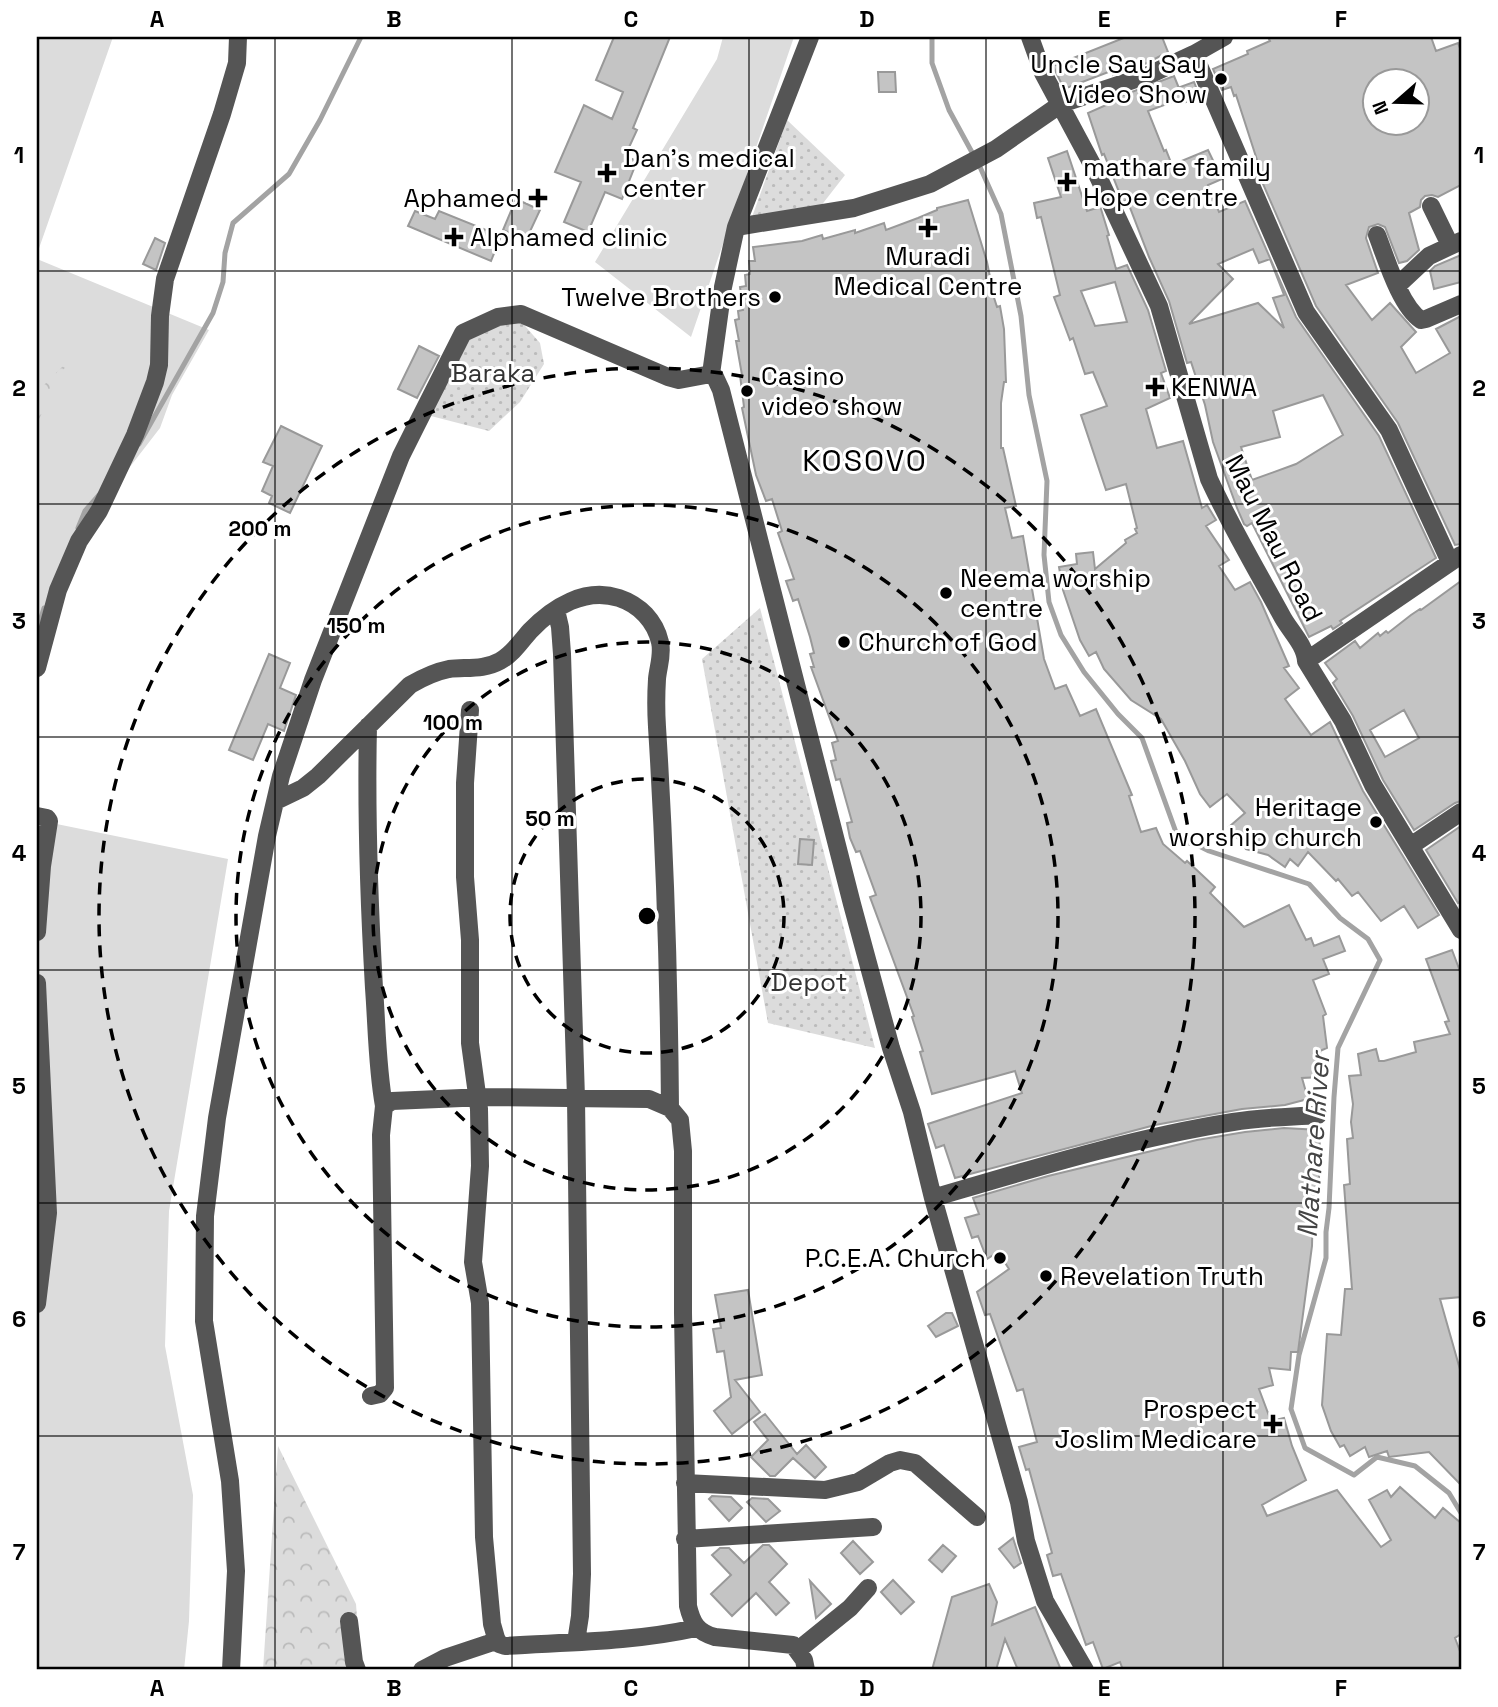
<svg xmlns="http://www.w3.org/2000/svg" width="1498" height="1707" font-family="'Space Grotesk',sans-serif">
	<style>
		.grass { fill: #dcdcdc }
		.forest { fill: url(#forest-crowns) }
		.park { fill: url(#park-dots) }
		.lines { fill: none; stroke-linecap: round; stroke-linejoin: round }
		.stream { stroke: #a3a3a3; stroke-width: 5 }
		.building { fill: #c4c4c4; stroke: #999; stroke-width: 2; fill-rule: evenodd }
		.minor { stroke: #555; stroke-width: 18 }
		.grid { fill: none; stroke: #000; stroke-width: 2; stroke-opacity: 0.55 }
		.ring { fill: none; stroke: #000; stroke-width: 3.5; stroke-dasharray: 12 9 }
		.poi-dot { fill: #000; stroke: #fff; stroke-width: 2.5 }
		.labels { text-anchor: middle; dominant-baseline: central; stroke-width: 6; stroke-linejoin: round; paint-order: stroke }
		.poi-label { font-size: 26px; fill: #000; stroke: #fff; text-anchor: start }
		.park-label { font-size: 26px; fill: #333; stroke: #fff }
		.street-label { font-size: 26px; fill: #000; stroke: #fff }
		.water-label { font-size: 28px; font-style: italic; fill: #444; stroke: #fff }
		.quarter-label { font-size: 30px; letter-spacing: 2px; fill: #000; stroke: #fff }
		.centre { fill: #000; stroke: #fff; stroke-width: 3.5 }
		.ring-label { font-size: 21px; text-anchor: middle; font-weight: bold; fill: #000; stroke: #fff; stroke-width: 6; stroke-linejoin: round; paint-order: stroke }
		.neatline { fill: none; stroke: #000; stroke-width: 2.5 }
		.grid-label { font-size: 23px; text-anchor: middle; font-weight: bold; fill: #000 }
	</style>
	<defs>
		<pattern id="forest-crowns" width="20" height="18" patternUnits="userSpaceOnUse" patternTransform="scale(1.75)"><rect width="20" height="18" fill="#dcdcdc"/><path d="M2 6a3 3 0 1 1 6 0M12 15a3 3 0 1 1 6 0" fill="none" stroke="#bbb"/></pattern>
		<pattern id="park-dots" width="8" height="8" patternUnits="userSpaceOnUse" patternTransform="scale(1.75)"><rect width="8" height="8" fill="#dcdcdc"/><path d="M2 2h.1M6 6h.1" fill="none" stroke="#bbb" stroke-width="1.8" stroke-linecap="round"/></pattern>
	</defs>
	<rect width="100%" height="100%" fill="#fff"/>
	<path class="grass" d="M37 37H113L37 254Z
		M723 37H794L691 337 595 262 717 59Z
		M37 259 209 330 172 395 160 428 92 516 68 574 37 685Z
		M37 820 228 859 169 1211 165 1346 193 1495 189 1621 184 1670H37Z"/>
	<path class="forest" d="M68 361 37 423V392Z
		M278 1446 356 1604 361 1670H263Z"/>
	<path class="park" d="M787 120 845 175 817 211 752 217Z
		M519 319 540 343 544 364 520 402 489 431 431 416 468 337Z
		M760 608 875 1048 768 1023 702 659Z"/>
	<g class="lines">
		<path class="stream" d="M932 37V63L949 110 980 167 1001 214 1021 316 1029 395 1047 481 1044 555 1049 602 1061 635 1084 672 1118 714 1142 738 1177 835 1209 851 1309 884 1340 918 1368 939 1380 960 1338 1048 1334 1097 1329 1208 1326 1232V1258L1299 1355 1291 1409 1305 1448 1354 1475 1377 1457 1415 1466 1449 1493 1461 1513
			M139 444 213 313 223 282 225 253 233 223 289 174 320 120 361 37
			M78 528 85 511 99 495
			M37 631 44 608"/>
	</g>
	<path class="building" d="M614 37H670L633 128 637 130 625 156 637 161 622 199 605 192 588 232 564 222 581 182 555 172 584 105 612 119 623 92 596 80Z
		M1126 37H1162L1168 52 1147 63 1113 75 1111 71 1064 89 1053 66Z
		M1268 37H1431L1436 51 1458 43 1461 51V185L1438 197 1432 195 1425 196 1421 200 1420 207 1409 213 1419 250 1407 261 1399 263 1385 227 1378 224 1369 227 1366 238 1378 273 1346 285 1372 320 1390 303 1416 332 1401 347 1416 373 1450 353 1436 329 1461 316V544L1455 545 1398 423 1316 306 1260 177 1258 163 1236 95 1234 96 1231 87 1222 90 1213 69 1248 54 1247 51 1270 41ZM1376 80H1418V116L1420 122H1376Z
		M878 72H895L896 92H879Z
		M1174 76 1183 98 1148 111 1164 151 1166 150 1172 165 1208 150 1222 179 1208 185 1219 212 1245 201 1296 317 1379 436 1436 558 1340 621 1342 623 1333 629 1331 626 1309 637 1252 523 1247 526 1244 524 1237 508 1213 442 1205 405 1191 362 1187 363 1169 301 1149 257 1127 200 1123 202 1104 154 1102 155 1088 113 1122 98 1121 96ZM1253 249 1259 263 1270 259 1284 295 1273 298 1284 328 1258 303 1189 324 1233 279 1218 264ZM1323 395 1343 435 1296 464 1252 480 1241 447 1280 437 1273 411Z
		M1194 82 1200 97 1186 102 1180 87Z
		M1067 151 1087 211 1100 207 1101 209 1109 235 1107 236 1116 269 1127 265 1148 310 1166 371 1161 373 1170 398 1146 409 1157 448 1183 441 1202 508 1207 505 1216 520 1206 526 1229 560 1219 566 1235 590 1250 582 1261 602 1289 666 1284 668 1299 688 1285 699 1311 735 1330 722 1363 791 1439 915 1418 928 1404 906 1381 921 1358 892 1352 896 1338 879 1336 881 1308 852 1298 866 1290 859 1285 867 1268 855 1246 849 1229 827 1245 813 1227 794 1210 807 1200 794 1185 761 1161 719 1131 700 1104 669 1096 652 1089 656 1080 640 1063 590 1059 567 1077 564 1076 554 1093 552 1095 569 1126 543 1125 540 1137 533 1135 529 1137 528 1126 484 1106 490 1081 415 1107 406 1093 372 1085 374 1073 338 1070 340 1054 297 1060 295 1041 217 1037 218 1034 203 1061 197 1048 158ZM1115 282 1127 322 1095 326 1081 291Z
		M516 199 540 210 526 240 503 230Z
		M968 200 987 262 991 282H989L997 307 1000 306 1004 329 1006 382H1004L1001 403V448H1003L1016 506 1005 508 1012 538 1023 536 1044 659 1055 689 1066 685 1080 716 1096 709 1132 795 1129 796 1141 832 1156 828 1163 844 1185 863 1187 861 1215 887 1210 893 1244 927 1289 905 1306 940 1311 938 1314 946 1339 936 1345 951 1323 959 1329 974 1313 980 1326 1014 1323 1016 1327 1048 1320 1051 1322 1077 1302 1078 1308 1099 1285 1105 1242 1109 1155 1125 955 1178 944 1145 936 1148 928 1124 1022 1093 1015 1071 932 1094 920 1052 923 1051 912 1017 914 1016 870 897 876 895 860 851 856 852 850 838 847 823 852 822 840 779 836 780 831 761 836 760 832 743 838 741 811 667H814L810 654 814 653 810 637 798 599 793 601 786 581 794 579 778 533 782 531 772 499 766 501 756 475 742 408 744 407 740 375H742L736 341H739L735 320 739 319 738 311 743 310 740 287 746 286 745 275 750 274 749 261H755L753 247 802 241 822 235 823 239 855 230V233L884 223 886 230 918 218 937 210V208Z
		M415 211 435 219 439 211 501 236 491 261 408 226Z
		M155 238 165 243 156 270 143 264Z
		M1461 255V282L1434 289 1430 271 1435 266Z
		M419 346 439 356 417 398 398 389Z
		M281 426 322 446 290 513 269 503 272 496 262 491 273 466 263 462Z
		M1461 581V801L1455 803 1414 830 1383 780 1353 716 1333 683 1337 679 1325 663 1355 641 1360 648 1378 633 1380 636 1386 631 1388 633 1411 615 1420 609 1421 610ZM1404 710 1419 738 1385 757 1370 730Z
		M269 654 290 663 280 688 296 695 284 731 268 724 253 760 229 750Z
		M1461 826V901L1458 903 1426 850Z
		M800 839 814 840 812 865 798 864Z
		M1452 950 1461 974V1297L1440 1299 1461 1373V1485L1429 1452 1389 1457 1387 1451 1369 1457 1365 1447 1350 1456 1344 1445 1340 1447 1331 1431 1322 1405 1327 1334 1341 1335 1345 1289H1352L1344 1185 1350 1184 1347 1139 1353 1138 1351 1122 1353 1104 1349 1076 1361 1075 1358 1054 1376 1049 1379 1061H1384L1416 1052 1414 1042 1450 1034 1445 1022 1449 1021 1426 959Z
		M1284 1128 1320 1130 1319 1178H1316L1318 1202H1313L1312 1246 1298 1352H1291L1290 1370 1269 1368 1273 1385 1259 1389 1271 1421 1284 1418 1292 1446 1306 1480 1262 1505 1267 1516 1337 1490 1381 1547 1391 1540 1369 1500 1387 1490 1391 1497 1400 1487 1435 1518 1443 1508 1461 1523V1634L1455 1638 1461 1654V1670H1123L1120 1662 1103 1669 1093 1642 1086 1645 1061 1574 1053 1576 1047 1555 1052 1553 1029 1469 1026 1470 1019 1447 1037 1442 1023 1389 1017 1391 990 1314 985 1315 977 1292 1009 1269 998 1252 987 1259 978 1236 972 1238 965 1218 979 1214 973 1198 1048 1176 1197 1140 1245 1132Z
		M748 1290 762 1375 735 1380 760 1412 732 1434 714 1411 731 1397 724 1351 717 1352 713 1329 721 1328 715 1295Z
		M946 1313H952L958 1326 936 1337 928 1326Z
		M765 1414 797 1454 806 1445 826 1467 815 1478 793 1458 775 1476H770L751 1457 768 1440 754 1422Z
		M712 1496 731 1497 742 1508 729 1521 709 1499Z
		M752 1498 768 1499 780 1511 766 1522 747 1502Z
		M1013 1538 1021 1563 1014 1568 999 1549Z
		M853 1541 873 1562 860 1574 841 1553Z
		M763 1545H769L787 1564 769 1582 789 1603 776 1615 756 1593 732 1616 711 1594 731 1575 712 1555 720 1548H729L744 1563Z
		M943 1545 956 1556 942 1572 929 1560Z
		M893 1580 914 1602 901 1614 881 1592Z
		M810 1581 831 1604 816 1618Z
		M989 1584 997 1602 992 1625 1035 1607 1061 1670H1018L1005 1639 996 1670H932L952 1597Z"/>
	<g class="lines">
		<path class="minor" d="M810 37 736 227 723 287 711 374 715 377 721 390 852 904 891 1048 912 1112 933 1198 1019 1502 1026 1541 1045 1601 1085 1670
			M1030 37 1043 73 1094 168 1159 306 1209 479C1231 527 1258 572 1283 618 1291 632 1305 645 1306 661L1343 721 1373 785 1461 930
			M1194 54 1306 312 1389 430 1450 562
			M1431 206 1450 245
			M736 227 854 208 930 184 996 149 1061 104 1151 74 1194 54 1224 37
			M1377 235C1386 258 1400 306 1421 320L1426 319 1461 304
			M1397 286 1429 256 1461 241
			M556 610 560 627 562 654 576 1098 582 1574 580 1616 576 1642
			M1306 661 1461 555
			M37 668 58 590 79 541 99 511 135 435 155 382 159 365 160 316 165 279 222 114 237 63 238 37
			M470 710 465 783V877L470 940V1043L479 1109 480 1166 473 1262 480 1303 484 1537 492 1624 496 1638 499 1644 505 1646C569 1642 633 1642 696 1628
			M368 726C366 813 369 901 374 988 377 1028 377 1067 384 1106
			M276 801 303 788 318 776 410 685C422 678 434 672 449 669 466 667 484 670 500 661 513 654 521 641 530 631 553 607 585 587 619 598 640 605 655 621 660 642 663 655 658 667 657 679 656 695 656 711 657 727 665 854 669 980 670 1108
			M37 816 47 818 49 821 42 866 37 932
			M1412 845 1461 812
			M37 983 48 1213 37 1304
			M933 1198C1032 1169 1132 1138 1233 1122 1261 1117 1290 1117 1318 1115
			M371 1396 380 1394 385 1388 381 1135 384 1106 392 1101 485 1097 649 1099 670 1108 680 1120 683 1151V1313L688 1606C692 1623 697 1632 715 1637L793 1645 804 1660 806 1670
			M685 1483 825 1490 858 1482 890 1463 900 1460 915 1463 977 1517
			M685 1539 873 1527
			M349 1621 354 1662 357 1670
			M798 1650 850 1608 868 1588
			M231 1670 236 1571 230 1481 204 1321 205 1216 217 1118 267 836 281 776 313 680 401 456 417 424 463 333 498 317 521 314 668 377 679 380 711 374
			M422 1670 445 1658 490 1643 496 1638"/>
	</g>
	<path class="grid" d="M275 37V1670M512 37V1670M749 37V1670M986 37V1670M1223 37V1670M37 271H1461M37 504H1461M37 737H1461M37 970H1461M37 1203H1461M37 1436H1461"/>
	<g class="ring">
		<circle cx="647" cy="916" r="137"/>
		<circle cx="647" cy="916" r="274"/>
		<circle cx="647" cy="916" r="411"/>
		<circle cx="647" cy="916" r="548"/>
	</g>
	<g class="poi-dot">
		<circle cx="1221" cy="79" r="7"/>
		<path d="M603.5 162.5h7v7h7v7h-7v7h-7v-7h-7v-7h7z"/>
		<path d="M1063.5 171.5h7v7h7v7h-7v7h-7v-7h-7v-7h7z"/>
		<path d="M534.5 187.5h7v7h7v7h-7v7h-7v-7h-7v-7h7z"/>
		<path d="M924.5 217.5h7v7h7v7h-7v7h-7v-7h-7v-7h7z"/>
		<path d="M450.5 226.5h7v7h7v7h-7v7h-7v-7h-7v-7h7z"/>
		<circle cx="775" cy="297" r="7"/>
		<path d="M1151.5 376.5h7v7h7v7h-7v7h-7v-7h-7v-7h7z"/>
		<circle cx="747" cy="391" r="7"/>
		<circle cx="946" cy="593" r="7"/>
		<circle cx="844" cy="642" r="7"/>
		<circle cx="1376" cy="822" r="7"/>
		<circle cx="1000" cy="1258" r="7"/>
		<circle cx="1046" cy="1276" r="7"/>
		<path d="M1269.5 1413.5h7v7h7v7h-7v7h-7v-7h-7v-7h7z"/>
	</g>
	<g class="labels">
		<g class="poi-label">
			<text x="1207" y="64" text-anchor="end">Uncle Say Say<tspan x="1207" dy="30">Video Show</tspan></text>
			<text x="623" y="158">Dan's medical<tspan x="623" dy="30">center</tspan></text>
			<text x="1083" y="167">mathare family<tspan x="1083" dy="30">Hope centre</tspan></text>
			<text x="522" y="198" text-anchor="end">Aphamed</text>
			<text x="470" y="237">Alphamed clinic</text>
			<text x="928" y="256" text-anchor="middle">Muradi<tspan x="928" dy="30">Medical Centre</tspan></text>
			<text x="761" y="297" text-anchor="end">Twelve Brothers</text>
			<text x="761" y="376">Casino<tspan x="761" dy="30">video show</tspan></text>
			<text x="1171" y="387">KENWA</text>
			<text x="960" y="578">Neema worship<tspan x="960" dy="30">centre</tspan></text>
			<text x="858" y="642">Church of God</text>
			<text x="1362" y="807" text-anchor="end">Heritage<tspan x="1362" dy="30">worship church</tspan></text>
			<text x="986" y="1258" text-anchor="end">P.C.E.A. Church</text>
			<text x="1060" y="1276">Revelation Truth</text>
			<text x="1257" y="1409" text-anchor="end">Prospect<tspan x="1257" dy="30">Joslim Medicare</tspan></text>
		</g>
		<g class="park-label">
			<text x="493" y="373">Baraka</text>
			<text x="809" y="982">Depot</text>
		</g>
		<g class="street-label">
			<text transform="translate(1274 538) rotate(63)">Mau Mau Road</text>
		</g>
		<g class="water-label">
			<text transform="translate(1313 1145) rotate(-86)">Mathare River</text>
		</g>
		<g class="quarter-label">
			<text x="865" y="460">KOSOVO</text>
		</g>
	</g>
	<circle cx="647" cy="916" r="10" class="centre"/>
	<g class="ring-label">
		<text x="260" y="536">200 m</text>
		<text x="356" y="633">150 m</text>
		<text x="453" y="730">100 m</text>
		<text x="550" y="826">50 m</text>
	</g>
	<rect width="1498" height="1707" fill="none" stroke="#ffffff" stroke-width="77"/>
	<g transform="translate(1396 102) rotate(250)"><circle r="33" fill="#ffffff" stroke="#999999" stroke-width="2"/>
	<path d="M0-5L12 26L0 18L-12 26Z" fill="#000000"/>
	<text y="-10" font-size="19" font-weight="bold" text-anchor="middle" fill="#000000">N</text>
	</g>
	<rect x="38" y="38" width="1422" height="1630" class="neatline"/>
	<g class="grid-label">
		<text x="157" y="27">A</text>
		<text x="394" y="27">B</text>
		<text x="631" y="27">C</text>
		<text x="867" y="27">D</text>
		<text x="1104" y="27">E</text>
		<text x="1341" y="27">F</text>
		<text x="19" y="163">1</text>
		<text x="1479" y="163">1</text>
		<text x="19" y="396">2</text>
		<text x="1479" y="396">2</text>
		<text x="19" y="629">3</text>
		<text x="1479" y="629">3</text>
		<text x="19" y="861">4</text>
		<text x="1479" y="861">4</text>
		<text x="19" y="1094">5</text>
		<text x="1479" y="1094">5</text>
		<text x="19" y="1327">6</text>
		<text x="1479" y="1327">6</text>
		<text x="19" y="1560">7</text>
		<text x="1479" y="1560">7</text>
		<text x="157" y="1696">A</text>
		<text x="394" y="1696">B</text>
		<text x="631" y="1696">C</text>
		<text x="867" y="1696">D</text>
		<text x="1104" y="1696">E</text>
		<text x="1341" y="1696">F</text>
	</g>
</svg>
